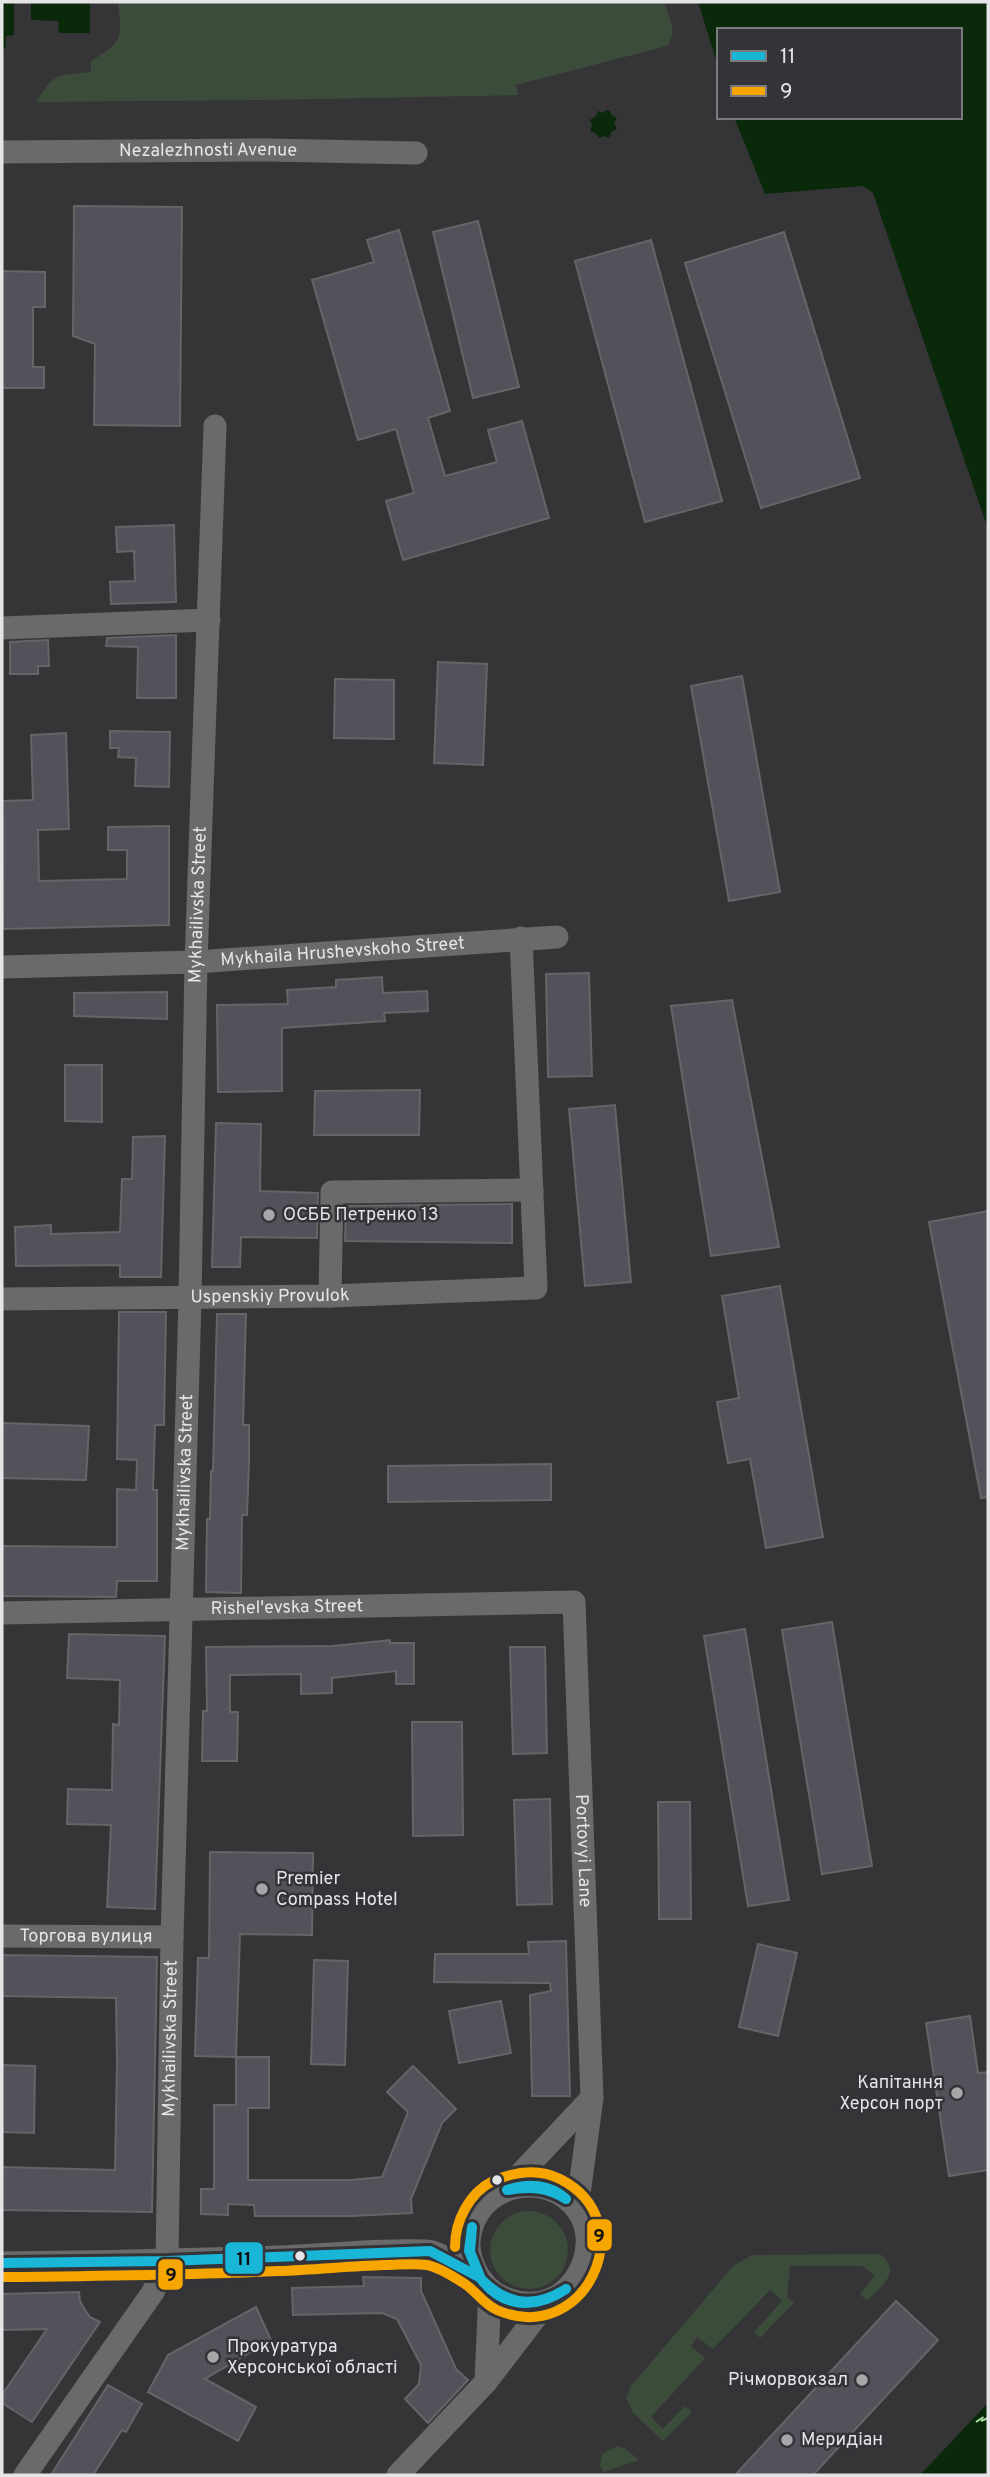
<svg xmlns="http://www.w3.org/2000/svg" width="990" height="2477" font-family="Overpass,sans-serif">
	<style>
		.green { fill: #3b4d3a }
		.water { fill: #0a280a }
		.lines { fill: none; stroke-linecap: round; stroke-linejoin: round }
		.ferry { stroke: #a4dba0; stroke-width: 2; stroke-dasharray: 9 7; stroke-linecap: butt }
		.building { fill: #53525b; stroke: #656466; stroke-width: 2 }
		.minor { stroke: #6a6a6a; stroke-width: 23 }
		.bus-1-casing { stroke: #343338; stroke-width: 16 }
		.bus-2-casing { stroke: #343338; stroke-width: 16 }
		.bus-1 { stroke: #1ab6d8; stroke-width: 10 }
		.bus-2 { stroke: #f7a600; stroke-width: 10 }
		.poi-dot { fill: #a7a7aa; stroke: #343338; stroke-width: 2.5 }
		.bus-dot { fill: #e5e5e8; stroke: #343338; stroke-width: 2.5 }
		.labels { text-anchor: middle; dominant-baseline: central; stroke-width: 5; stroke-linejoin: round; paint-order: stroke }
		.street-label { font-size: 18px; fill: #e5e5e8; stroke: #343338 }
		.poi-label { font-size: 18px; fill: #e5e5e8; stroke: #343338; text-anchor: start }
		.line-badge { stroke: #343338; stroke-width: 2.5 }
		.pale-badge-label { font-size: 19px; text-anchor: middle; font-weight: bold; fill: #111 }
	</style>
	<rect width="100%" height="100%" fill="#353437"/>
	<path class="green" d="M118 2H664C669 17 678 31 667 46L516 85 518 95 267 100 36 102C56 71 56 76 91 72V61C124 41 122 39 118 2Z
		M490 2250a39 39 0 1 1 78 0a39 39 0 1 1-78 0Z
		M880 2254C903 2273 881 2286 867 2301L860 2294 875 2276 862 2266H790L787 2297 794 2303 760 2338 754 2332 782 2301 770 2290 713 2349 697 2337 691 2346 705 2358 651 2417 663 2429 685 2406 692 2412 663 2441 633 2413 626 2398 631 2386 733 2266 752 2255Z
		M618 2446 626 2449 639 2460 604 2472 600 2466 602 2454Z"/>
	<path class="water" d="M2 2H14V35L6 36V47L2 50Z
		M31 2H90V33H59L58 21 31 20Z
		M698 2H988V529L873 193 863 186 765 194 734 117H960V30H719V69Z
		M606 110 610 111 612 116 617 118 614 123 617 129 611 132 609 138 604 136 599 138 595 133 590 131 592 125 590 120 596 116 598 111 603 113Z
		M988 2403V2475H920Z"/>
	<g class="lines">
		<path class="ferry" d="M981 2421 988 2418
			M976 2422 988 2414"/>
	</g>
	<path class="building" d="M74 206 182 207 180 426 94 425 95 344 73 336Z
		M478 221 519 387 473 398 433 232Z
		M399 230 450 411 428 418 445 476 497 462 488 430 522 421 549 518 403 560 386 501 414 493 396 429 358 440 312 280 374 262 367 240Z
		M784 232 860 478 761 508 685 263Z
		M651 240 722 501 645 522 575 261Z
		M2 271 45 272V307H33V367H44V388H2Z
		M174 525 176 602 111 604 110 582 135 581 134 551 117 552 116 527Z
		M176 635V698H137L138 647 106 646 107 638Z
		M48 640 49 666H38V674H10V642Z
		M438 662 487 664 483 765 434 763Z
		M742 676 780 892 729 901 691 686Z
		M335 679 394 680V739L334 738Z
		M110 731 170 732 169 787 135 786 136 758 118 757 119 748H110Z
		M66 733 69 829 38 830 39 881 127 879V850H108V827L169 826V925L3 929 2 801 33 800 31 735Z
		M589 973 592 1076 548 1077 546 974Z
		M382 977 383 993 427 991 428 1011 384 1013 385 1021 282 1028V1091L218 1092 217 1005 288 1004 287 990 336 987V980Z
		M167 992V1019L74 1016V993Z
		M732 1000 779 1247 711 1256 671 1006Z
		M65 1065H102V1122L65 1121Z
		M420 1090 419 1135H314L315 1091Z
		M615 1105 631 1282 585 1286 569 1109Z
		M216 1123 261 1124 260 1191 318 1193 317 1238 241 1237 240 1267H212Z
		M165 1136 161 1277H120V1265L16 1266 15 1227 51 1225V1234L120 1232 122 1179H132L133 1137Z
		M512 1204V1243L345 1241 346 1206Z
		M988 1211V1497L981 1498 929 1222Z
		M780 1286 823 1537 766 1548 750 1459 728 1463 717 1402 739 1398 722 1296Z
		M119 1312H166L164 1425H155L153 1490H157V1581H117L116 1597 2 1596V1546L117 1547V1489L136 1490 137 1460 117 1459Z
		M217 1314H246L243 1425H249V1462L247 1515H242L241 1593 206 1592 207 1519H210L211 1471H213Z
		M2 1423 89 1426 86 1480 2 1478Z
		M551 1464V1500L388 1502V1466Z
		M832 1622 872 1866 822 1874 782 1630Z
		M745 1629 789 1900 748 1906 704 1636Z
		M69 1634 165 1636 155 1909 107 1907 111 1825 67 1824 68 1789 112 1790 113 1724 119 1725 120 1680 67 1678Z
		M390 1640V1643H414V1684H396V1671L332 1678V1693L301 1694V1674L230 1675V1712H238L237 1761H202L203 1711H207L206 1647 333 1646Z
		M510 1647H545L547 1753 513 1754Z
		M412 1722H462L463 1835 413 1836Z
		M550 1799 552 1904 517 1905 514 1800Z
		M658 1802H690L691 1919H659Z
		M210 1852 313 1853 312 1935 240 1934 236 2057 195 2056 198 1958H209Z
		M566 1941 570 2096H532L530 1995 551 1991 550 1983 434 1982 435 1954H529L528 1942Z
		M758 1944 797 1953 778 2036 739 2027Z
		M2 1955 157 1957 152 2212 2 2210V2167L115 2170 117 2062 116 1998 2 1996Z
		M314 1960 348 1961 345 2065 311 2064Z
		M501 2001 511 2053 459 2063 449 2011Z
		M970 2016 978 2073 988 2072V2170L949 2176 926 2023Z
		M236 2057H269V2108H248V2180H351L382 2177 408 2112 387 2092 413 2066 456 2109 442 2123 411 2199 412 2213 351 2216H255L254 2205 228 2204V2215L201 2214V2189H214V2105H236Z
		M2 2065 35 2066 34 2133 2 2132Z
		M363 2277 421 2278V2291L456 2369 468 2380 428 2423 405 2399 419 2384 421 2365 397 2319 382 2313 293 2315 292 2288 364 2286Z
		M79 2292 80 2301 85 2310 90 2317 100 2322 32 2422 2 2403V2395L47 2329 2 2330V2294Z
		M896 2301 938 2340 813 2475H735Z
		M256 2307 271 2340 205 2379 256 2407 238 2441 148 2392 168 2355Z
		M108 2385 142 2404 126 2432 122 2430 93 2475H51Z"/>
	<g class="lines">
		<g class="minor">
			<path id="s1" d="M2 152 268 150 416 153"/>
			<path d="M2 628 209 620"/>
			<path id="s2" d="M2 967 196 962 557 937"/>
			<path d="M330 1296 332 1192 532 1190"/>
			<path id="s3" d="M2 1299 330 1296 536 1288 521 938"/>
			<path id="s4" d="M2 1613 574 1602 592 2098 577 2209"/>
			<path id="s5" d="M2 1936 172 1937"/>
			<path d="M506 2189 592 2098"/>
			<path d="M2 2263C94 2262 186 2260 278 2257 327 2255 378 2249 427 2251 433 2251 440 2255 446 2258 457 2263 470 2270 479 2277 483 2280 485 2285 489 2289 505 2302 530 2307 549 2300 582 2287 599 2241 578 2211 546 2166 472 2185 469 2242 468 2254 473 2266 479 2277"/>
			<path d="M486 2382 490 2289"/>
			<path id="s6" d="M25 2475 153 2292 167 2261 172 1937 190 1299 196 962 215 426"/>
			<path d="M398 2475 486 2382 549 2300"/>
		</g>
		<g class="bus-1-casing">
			<path id="bus-1" d="M507 2190C528 2183 550 2184 566 2199
				M507 2190C530 2186 547 2187 566 2199
				M472 2227 470 2252 481 2279
				M472 2227 469 2251 481 2279
				M2 2263 167 2261 430 2251 479 2277
				M481 2279C506 2305 535 2309 566 2289
				M481 2279C504 2309 536 2309 566 2289"/>
		</g>
		<g class="bus-2-casing">
			<path id="bus-2" d="M2 2277C94 2276 186 2275 278 2271 314 2270 349 2266 384 2265 398 2265 413 2263 427 2265 439 2267 454 2277 465 2284 477 2292 483 2304 497 2310 584 2348 645 2222 560 2179 538 2168 514 2172 493 2181 469 2193 455 2221 455 2247"/>
		</g>
		<use href="#bus-1" class="bus-1"/>
		<use href="#bus-2" class="bus-2"/>
	</g>
	<g class="poi-dot">
		<circle cx="269" cy="1215" r="7"/>
		<circle cx="262" cy="1889" r="7"/>
		<circle cx="957" cy="2093" r="7"/>
		<circle cx="213" cy="2357" r="7"/>
		<circle cx="862" cy="2380" r="7"/>
		<circle cx="787" cy="2440" r="7"/>
	</g>
	<g class="bus-dot">
		<circle cx="497" cy="2180" r="6"/>
		<circle cx="300" cy="2256" r="6"/>
	</g>
	<g class="labels">
		<g class="street-label">
			<text stroke="none"><textPath href="#s1" startOffset="206">Nezalezhnosti Avenue</textPath></text>
			<text stroke="none"><textPath href="#s6" startOffset="1614">Mykhailivska Street</textPath></text>
			<text stroke="none"><textPath href="#s2" startOffset="341">Mykhaila Hrushevskoho Street</textPath></text>
			<text stroke="none"><textPath href="#s3" startOffset="268">Uspenskiy Provulok</textPath></text>
			<text stroke="none"><textPath href="#s6" startOffset="1046">Mykhailivska Street</textPath></text>
			<text stroke="none"><textPath href="#s4" startOffset="285">Rishel'evska Street</textPath></text>
			<text stroke="none"><textPath href="#s4" startOffset="821">Portovyi Lane</textPath></text>
			<text stroke="none"><textPath href="#s5" startOffset="84">Торгова вулиця</textPath></text>
			<text stroke="none"><textPath href="#s6" startOffset="480">Mykhailivska Street</textPath></text>
		</g>
		<g class="poi-label">
			<text x="283" y="1215">ОСББ Петренко 13</text>
			<text x="276" y="1879">Premier<tspan x="276" dy="21">Compass Hotel</tspan></text>
			<text x="943" y="2083" text-anchor="end">Капітання<tspan x="943" dy="21">Херсон порт</tspan></text>
			<text x="227" y="2347">Прокуратура<tspan x="227" dy="21">Херсонської області</tspan></text>
			<text x="848" y="2380" text-anchor="end">Річморвокзал</text>
			<text x="801" y="2440">Меридіан</text>
		</g>
	</g>
	<g class="line-badge">
		<rect x="586" y="2218" width="27" height="34" rx="7" fill="#f7a600"/>
		<rect x="224" y="2241" width="40" height="34" rx="7" fill="#1ab6d8"/>
		<rect x="157" y="2258" width="27" height="33" rx="7" fill="#f7a600"/>
	</g>
	<g class="pale-badge-label">
		<text x="599" y="2242">9</text>
		<text x="244" y="2265">11</text>
		<text x="171" y="2281">9</text>
	</g>
	<rect width="990" height="2477" fill="none" stroke="#e5e5e8" stroke-width="7"/>
	<rect x="717" y="28" width="245" height="91" fill="#343338" stroke="#7b7a7e" stroke-width="2"/>
	<rect x="731" y="51" width="35" height="10" fill="#1ab6d8" stroke="#7b7a7e" stroke-width="2"/>
	<text x="780" y="63" font-size="21" fill="#e5e5e8">11</text>
	<rect x="731" y="86" width="35" height="10" fill="#f7a600" stroke="#7b7a7e" stroke-width="2"/>
	<text x="780" y="98" font-size="21" fill="#e5e5e8">9</text>
</svg>
